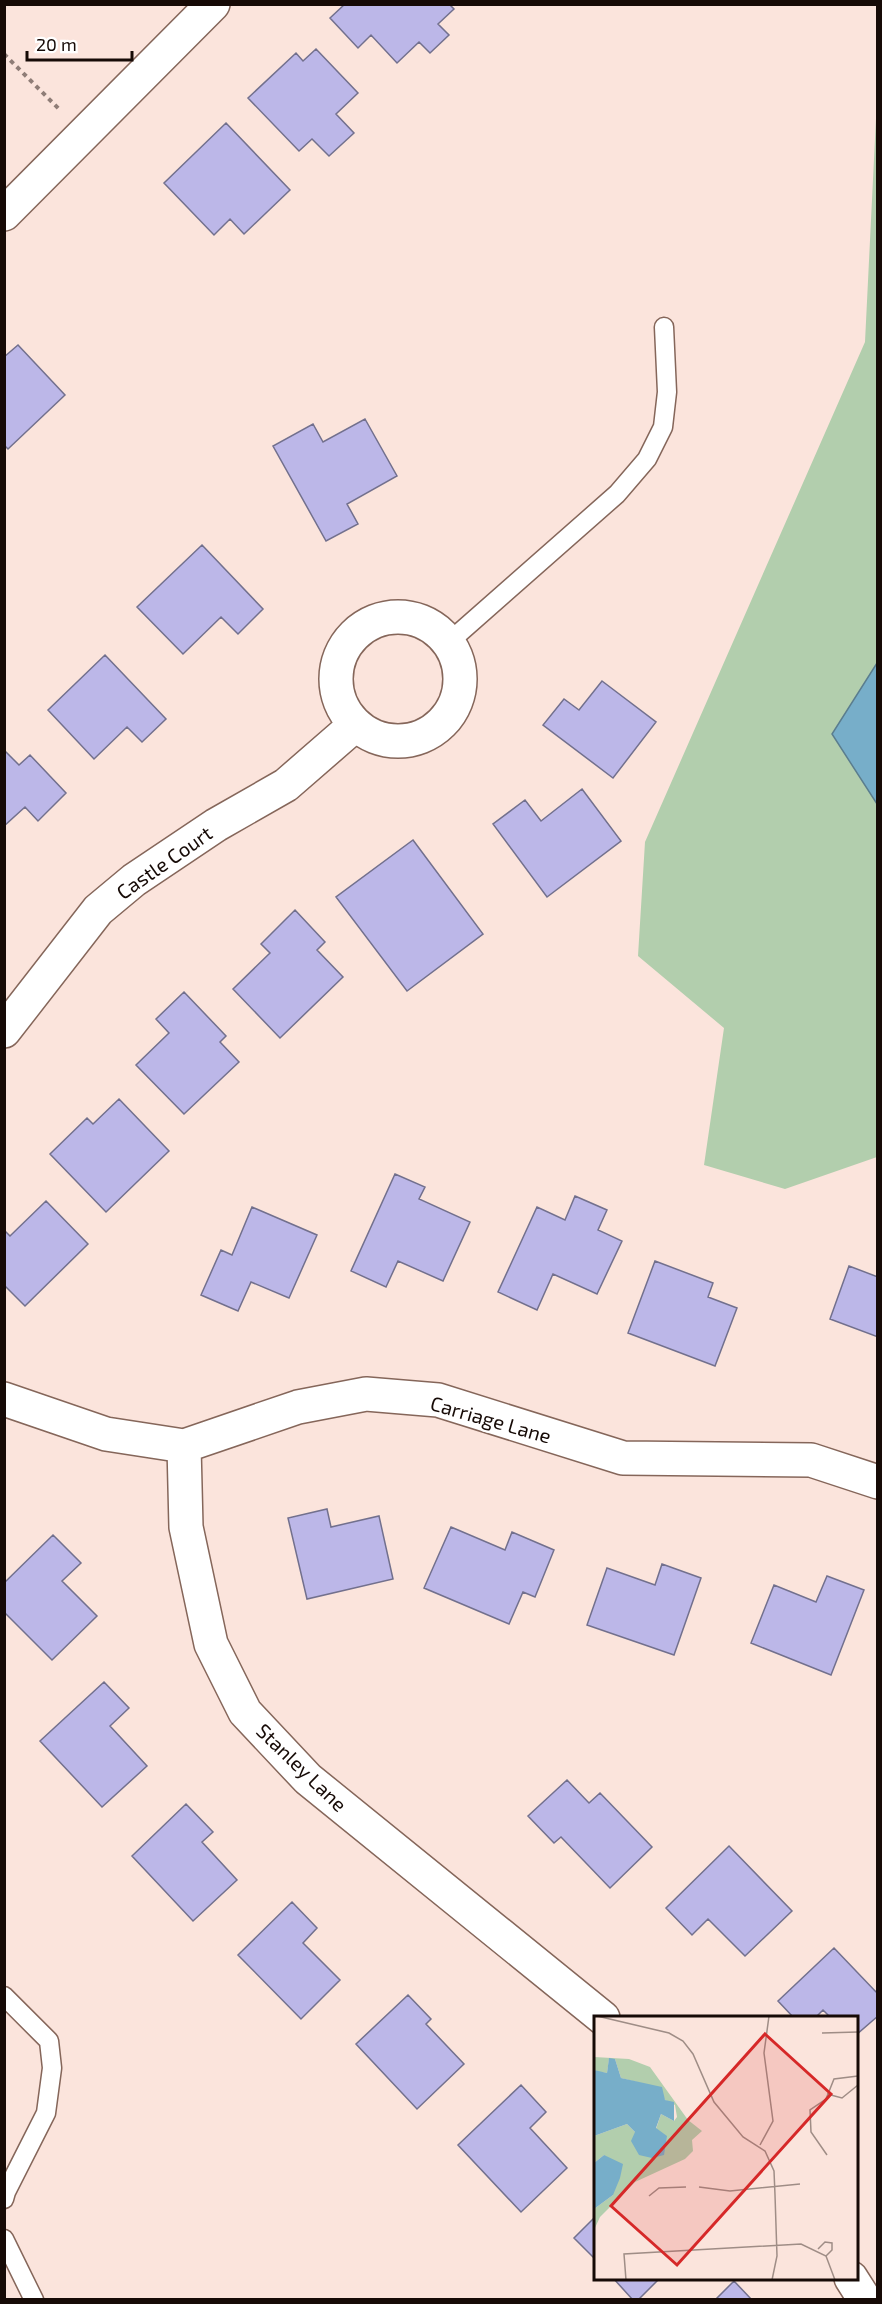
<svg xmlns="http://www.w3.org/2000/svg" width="882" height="2304" font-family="'Exo 2',sans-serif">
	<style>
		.green { fill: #b2cead }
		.water { fill: #77aec9; stroke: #5a7d8e; stroke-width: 1.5 }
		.building { fill: #bcb7e8; stroke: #72708d; stroke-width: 1.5 }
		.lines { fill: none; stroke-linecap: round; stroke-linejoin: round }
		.service-casing { stroke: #85665a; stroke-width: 21 }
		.minor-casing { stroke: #85665a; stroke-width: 36 }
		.path { stroke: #8f7d77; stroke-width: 4; stroke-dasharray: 4.5 4.5; stroke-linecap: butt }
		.service { stroke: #fff; stroke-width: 18 }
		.minor { stroke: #fff; stroke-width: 33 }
		.labels { text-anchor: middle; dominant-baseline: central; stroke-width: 4.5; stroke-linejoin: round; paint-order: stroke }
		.street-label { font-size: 20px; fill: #160a06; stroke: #fff }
		.inset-road { fill: none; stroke: #9f8d86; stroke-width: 1.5 }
		.view { fill: #d62828; fill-opacity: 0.15; stroke: #d62828; stroke-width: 3 }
		.inset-edge { fill: none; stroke: #160a06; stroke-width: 3 }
	</style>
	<rect width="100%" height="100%" fill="#fbe4dc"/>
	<path class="green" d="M877 98V663L832 734 877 804V1157L785 1189 704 1165 724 1028 638 956 645 842 865 342Z"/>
	<path class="water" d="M877 663H878L877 804 832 734Z"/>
	<path class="building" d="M345 4H449L454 9 438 24 449 35 430 53 419 42 397 63 371 35 358 48 330 18Z
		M316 49 358 93 336 114 354 133 329 156 312 139 299 151 248 98 296 53 303 61Z
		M226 123 290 190 244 234 230 219 214 235 164 183Z
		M18 345 65 395 8 449 4 445V357Z
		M365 419 397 476 347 504 358 524 326 541 273 446 313 424 323 442Z
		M202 545 263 609 238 634 221 617 183 654 137 607Z
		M105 655 166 719 142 742 127 727 94 759 48 710Z
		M602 681 656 722 613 778 543 725 564 699 579 710Z
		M4 750 19 765 30 755 66 793 38 821 25 807 4 826Z
		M582 789 621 841 547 897 493 824 525 800 541 821Z
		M413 840 483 934 407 991 336 897Z
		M295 910 325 942 317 950 343 977 280 1038 233 989 270 953 261 944Z
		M184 992 226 1036 220 1042 239 1062 184 1114 136 1065 169 1033 156 1019Z
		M119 1099 169 1151 106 1212 50 1154 87 1118 93 1124Z
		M395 1174 425 1187 419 1199 470 1222 443 1281 398 1261 386 1287 351 1271Z
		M575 1196 607 1210 598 1230 622 1241 597 1294 553 1274 537 1310 498 1292 537 1207 565 1220Z
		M46 1201 88 1244 25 1306 4 1285V1230L10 1236Z
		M252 1207 317 1235 289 1298 251 1282 238 1311 201 1295 221 1250 232 1255Z
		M655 1261 713 1283 708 1297 737 1308 715 1366 628 1333Z
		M849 1266 878 1277V1337L830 1319Z
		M327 1509 331 1527 379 1516 393 1579 307 1599 288 1518Z
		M451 1527 505 1550 512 1532 554 1550 535 1597 523 1592 509 1624 424 1588Z
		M53 1535 81 1563 62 1581 97 1616 52 1660 4 1612V1583Z
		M662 1564 701 1578 674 1655 587 1625 607 1568 655 1585Z
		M827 1576 864 1590 831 1675 751 1643 774 1585 816 1602Z
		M104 1682 129 1708 110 1726 147 1766 102 1807 40 1741Z
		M567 1780 589 1803 600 1793 652 1847 610 1888 561 1837 554 1843 528 1816Z
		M186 1804 213 1832 202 1842 237 1880 193 1921 132 1856Z
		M729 1846 792 1911 745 1956 708 1919 692 1935 666 1908Z
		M292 1902 317 1928 303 1943 340 1980 301 2019 238 1955Z
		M834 1948 878 1994V2016L856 2035V2018H831L823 2010 815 2018H794L778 2001Z
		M408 1995 431 2019 426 2024 464 2064 417 2109 356 2044Z
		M521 2085 546 2112 530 2128 567 2168 521 2212 458 2145Z
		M596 2216V2260L574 2238Z
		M613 2278H660L638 2300H633Z
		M734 2281 752 2300H715Z"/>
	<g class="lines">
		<g class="service-casing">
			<path id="service" d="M449 642 617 494 647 459 663 427 667 392 664 327
				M4 1996 49 2041 52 2068 46 2113 6 2192 4 2199
				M4 2239 34 2300"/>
		</g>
		<g class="minor-casing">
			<path id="minor" d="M4 214 213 4
				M336 679a62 62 0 1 1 124 0a62 62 0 1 1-124 0Z
				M4 1031 98 910 134 880 216 825 286 785 355 725
				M4 1399 106 1434 184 1446 298 1407 366 1394 438 1400 623 1458 811 1460 878 1482
				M184 1446 186 1527 211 1644 245 1712 308 1779 603 2018
				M851 2278 865 2300"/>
		</g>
		<path class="path" d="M4 54 59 109"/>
		<use href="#service" class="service"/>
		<use href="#minor" class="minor"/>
	</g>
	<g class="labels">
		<g class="street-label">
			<text transform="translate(164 862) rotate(-35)">Castle Court</text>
			<text transform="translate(491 1419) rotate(16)">Carriage Lane</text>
			<text transform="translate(302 1767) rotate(44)">Stanley Lane</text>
		</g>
	</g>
	<g transform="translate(594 2016)">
		<rect width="264" height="264" fill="#fbe4dc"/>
		<path d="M0 41 35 43 56 51 94 104 108 115 98 124 99 135 91 143 41 166 6 201 0 214V193L19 179 10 139 0 147V120L33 108 41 116 62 113 67 98 80 105 83 101 81 89 71 84 62 71 27 62 21 43H15L13 57 5 56 0 54Z" fill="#b2cead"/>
		<path d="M15 42 21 43 27 62 68 71 71 84 80 86V105L67 98 62 112 73 120 70 139 58 142 45 139 37 125 41 116 33 108 0 120V54L13 57ZM10 139 29 148 26 162 19 179 0 193V147Z" fill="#77aec9"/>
		<path class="inset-road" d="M3 0 75 17 89 25 99 38 120 86 149 121 171 135 180 155 181 179 183 240 178 264M228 17 264 16M233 78 248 82 264 69M166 129 179 105 170 37 175 0M233 139 217 116 216 94 232 83 240 63 264 60M105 171 136 175 206 168M55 180 65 172 92 171M224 233 231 226 238 227V234L232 240M32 264 30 238 207 228 232 240 241 264"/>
		<path class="view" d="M171 18 237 78 83 249 17 190Z"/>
		<rect width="264" height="264" class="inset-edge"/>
	</g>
	<rect width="882" height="2304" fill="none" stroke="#160a06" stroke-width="12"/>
	<path d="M27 51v9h105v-9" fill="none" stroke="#160a06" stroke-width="3"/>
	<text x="36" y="51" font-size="18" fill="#160a06" stroke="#ffffff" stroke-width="4.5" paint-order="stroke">20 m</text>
</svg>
